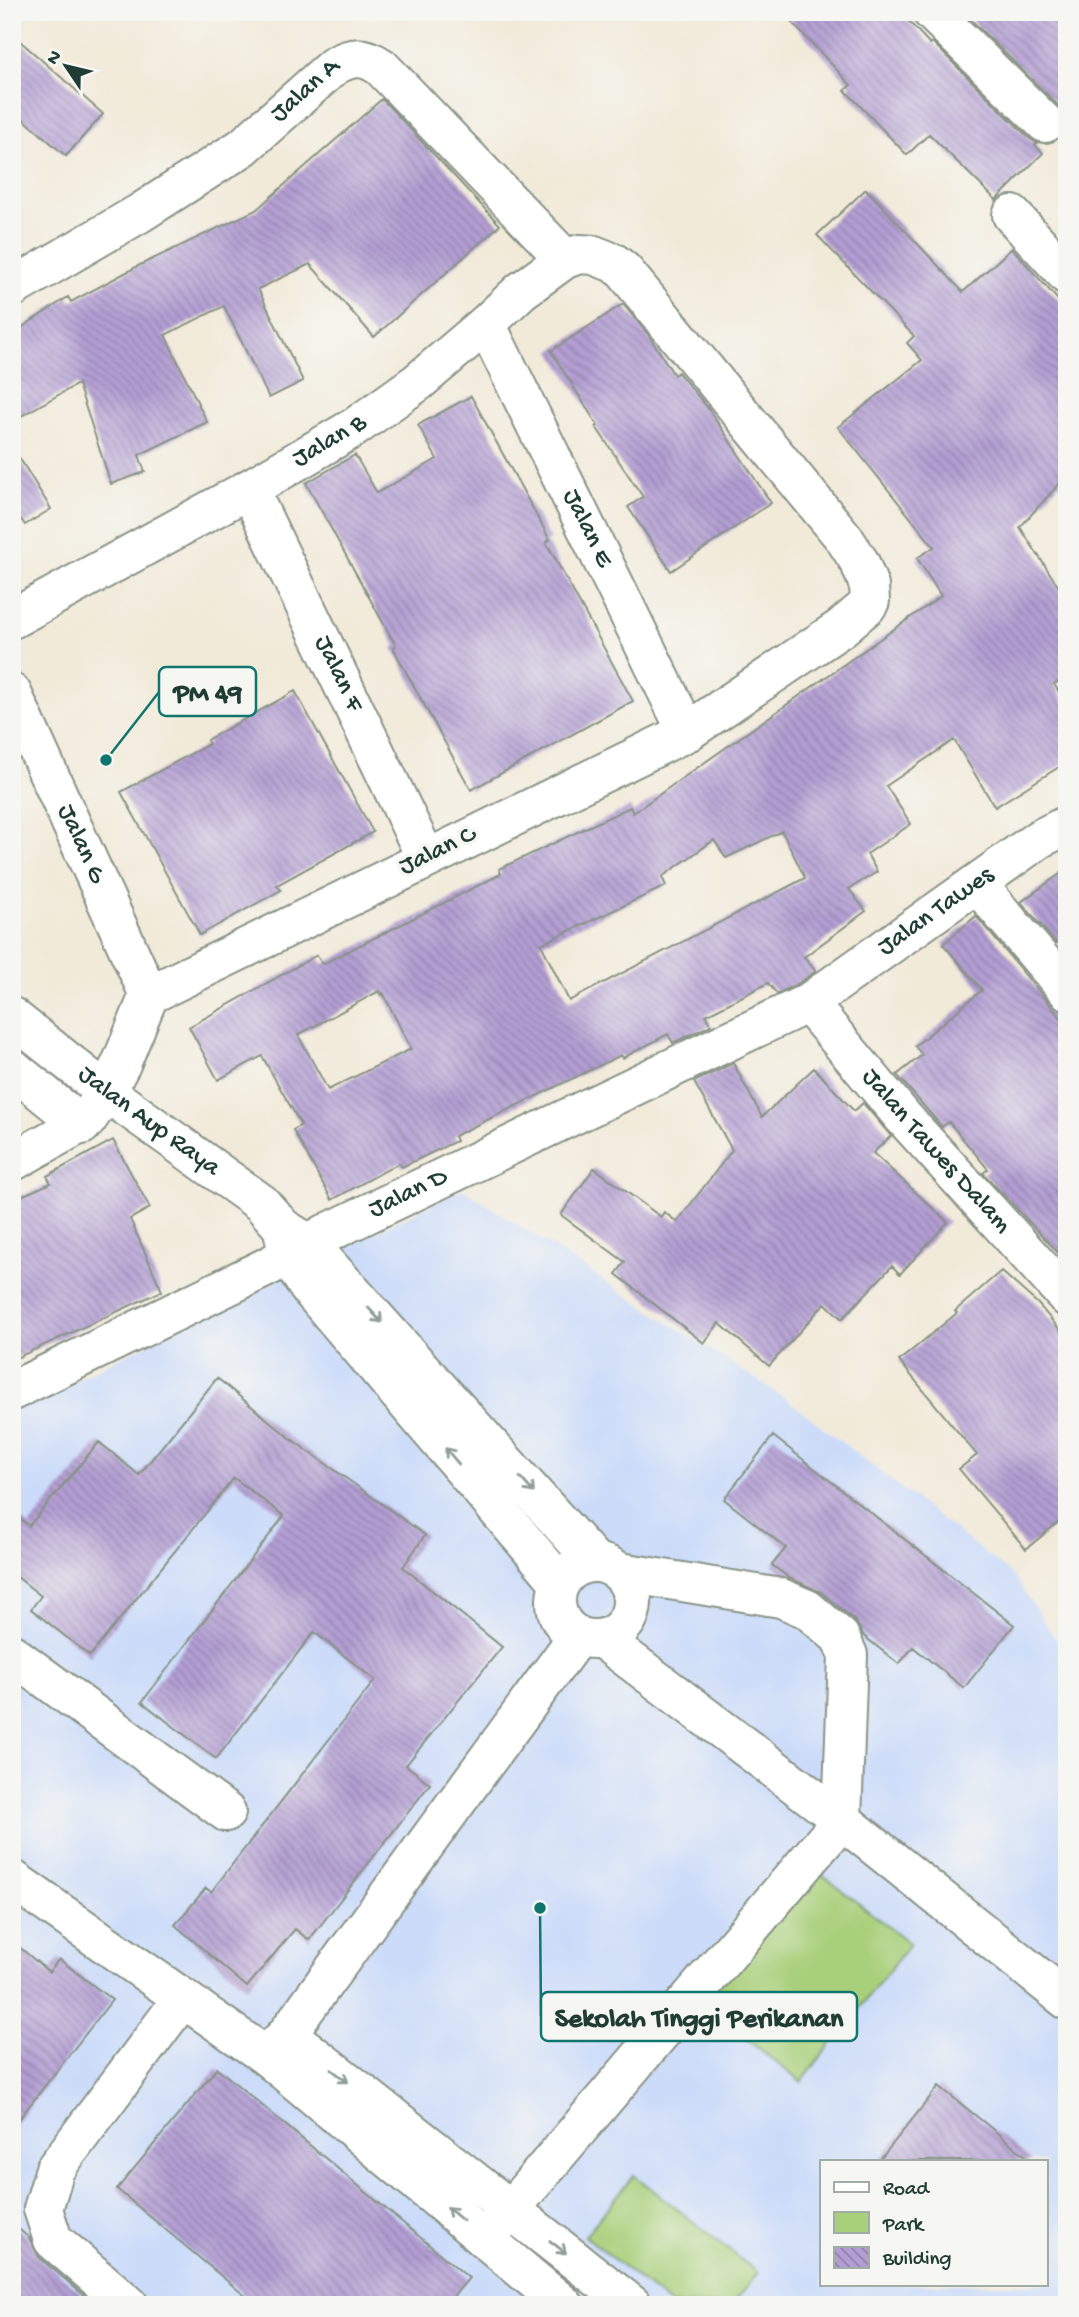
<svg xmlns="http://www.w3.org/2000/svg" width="1079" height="2317" font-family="'Gochi Hand',sans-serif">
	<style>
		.built { fill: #cbdbf9; fill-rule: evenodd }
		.green { fill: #a8cf79; stroke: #648656; stroke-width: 2 }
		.building { fill: url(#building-back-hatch); fill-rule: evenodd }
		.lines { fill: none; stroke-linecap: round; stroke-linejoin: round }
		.minor-casing { stroke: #889486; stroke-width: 42 }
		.minor { stroke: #fff; stroke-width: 38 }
		.oneway { stroke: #8f9e9a }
		.labels { text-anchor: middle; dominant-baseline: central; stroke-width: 7; stroke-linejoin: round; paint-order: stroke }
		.street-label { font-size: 26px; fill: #1f3d34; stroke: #f6f6f2 }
		.leader { fill: none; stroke: #0f766e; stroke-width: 2.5 }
		.callout-dot { fill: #0f766e; stroke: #f6f6f2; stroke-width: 2.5 }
		.callout { fill: #f6f6f2; stroke: #0f766e; stroke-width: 2.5 }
		.callout-label { font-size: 28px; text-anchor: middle; font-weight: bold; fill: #1f3d34 }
	</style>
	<defs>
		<pattern id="building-back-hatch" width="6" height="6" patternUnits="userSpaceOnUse" patternTransform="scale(1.75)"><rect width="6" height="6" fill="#b39ed3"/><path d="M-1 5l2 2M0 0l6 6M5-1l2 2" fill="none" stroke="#9182ac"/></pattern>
	</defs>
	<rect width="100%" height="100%" fill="#f6f6f2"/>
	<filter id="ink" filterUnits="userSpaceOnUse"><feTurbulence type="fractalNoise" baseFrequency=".0143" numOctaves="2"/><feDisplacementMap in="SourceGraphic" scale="14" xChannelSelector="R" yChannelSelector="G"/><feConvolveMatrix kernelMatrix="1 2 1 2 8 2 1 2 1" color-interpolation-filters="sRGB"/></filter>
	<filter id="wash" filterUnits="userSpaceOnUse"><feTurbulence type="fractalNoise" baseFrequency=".00686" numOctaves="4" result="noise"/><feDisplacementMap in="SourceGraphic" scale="28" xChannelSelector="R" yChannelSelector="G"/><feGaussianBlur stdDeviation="1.57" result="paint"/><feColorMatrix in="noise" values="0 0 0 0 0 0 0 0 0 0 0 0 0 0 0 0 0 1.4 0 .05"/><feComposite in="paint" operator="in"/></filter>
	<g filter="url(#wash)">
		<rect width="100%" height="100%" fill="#f2ead9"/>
		<path class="built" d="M463 1189 785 1398 1013 1575 1067 1655V2305H12V1411ZM822 2161H1046V2284H822Z"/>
		<path class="green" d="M811 1866 910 1944 801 2082 702 2004Z
			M634 2175 758 2273 732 2305H671L585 2236Z"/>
		<g id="blocks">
			<path class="building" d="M782 12H900L930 44 932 42 1030 139 1037 143 1035 145 1043 153 996 200 929 134 907 155 845 90 851 85Z
				M963 12H1067V112L1064 114 1060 107Z
				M12 34 103 114 66 156 12 109Z
				M382 99 500 225 374 337 310 264 258 289 303 381 269 398 224 306 165 335 207 422 139 455 145 472 111 484 78 384 12 421V334L68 297 71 302 138 266 256 210Z
				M866 189 963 292 1012 248 1067 310V475L1020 527 1067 600V677L1054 684 1067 705V762L995 807 954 740 886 786 911 824 867 854 877 872 849 889 866 911 804 957 816 971 797 984 777 994 768 983 706 1015 711 1025 673 1043 668 1034 623 1058 621 1055 454 1136 456 1141 402 1167 399 1163 332 1200 293 1130 301 1125 262 1056 218 1080 189 1027 317 955 323 964 501 874 499 869 630 807 633 813 941 596 917 558 934 547 838 427 922 360 907 343 914 336 817 235ZM782 831 805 878 569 1001 541 944 666 886 662 877 714 840 726 858ZM379 991 381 995 383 993 411 1049 328 1090 298 1035Z
				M623 304 648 334 674 375 678 372 708 408 771 503 671 571 628 507 643 497 596 427 598 426 551 351Z
				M471 396 550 540 546 542 633 701 471 790 393 648 396 646 306 483 355 455 377 493 437 459 418 425Z
				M12 446 51 509 25 525 12 506Z
				M295 691 373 832 277 885 281 890 200 935 121 792 209 744 207 740Z
				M1067 869V935L1056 943 1021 902Z
				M976 916 1067 1025V1262L983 1173 988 1169 949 1122 942 1127 897 1075 922 1055 915 1046 982 990 943 944Z
				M733 1063 762 1117 814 1068 854 1111 863 1103 891 1136 873 1153 948 1222 900 1274 892 1266 842 1319 825 1303 769 1366 719 1323 704 1343 616 1274 625 1262 561 1215 594 1168 661 1217 664 1212 677 1222 732 1150 694 1082Z
				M113 1140 150 1208 130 1219 162 1291 12 1360V1200L51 1183 47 1176Z
				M1001 1271 1038 1304 1067 1338V1515L1026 1549 959 1469 977 1455 899 1361 957 1313 955 1311Z
				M217 1378 290 1438 425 1535 403 1567 502 1647 406 1765 430 1784 309 1940 295 1929 247 1987 175 1925 206 1888 211 1892 375 1680 314 1632 216 1759 142 1702 284 1516 234 1478 90 1656 31 1609 41 1596 12 1573V1512L29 1526 99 1442 139 1475Z
				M773 1436 1014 1625 964 1688 913 1647 899 1664 864 1636 854 1620 821 1592 789 1578 772 1565 786 1548 724 1499Z
				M12 1941 49 1972 59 1959 112 2000 12 2128Z
				M217 2068 469 2278 446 2305H256L117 2189Z
				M939 2086 1032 2161H879Z
				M12 2223 29 2238 39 2257 95 2305H12Z"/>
		</g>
	</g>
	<g filter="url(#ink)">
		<use href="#blocks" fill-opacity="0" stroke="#889486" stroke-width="2"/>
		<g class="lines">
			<g class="minor-casing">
				<g id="minor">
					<path d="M932 12 1045 123"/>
					<path d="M1012 215 1067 275"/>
					<path id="s1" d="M12 288 140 213 243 147 334 66C352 56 364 55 381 67L565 259"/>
					<path id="s2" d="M486 324 687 732"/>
					<path id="s3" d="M249 489 426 858"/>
					<path id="s4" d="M12 619 249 489 355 427 418 382 486 324 521 291 565 259 580 254 594 255 614 263 624 271 844 538 860 563 869 586 870 601 867 606 841 628 687 732 149 995 121 1064 106 1092 87 1120 12 1162"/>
					<path id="s5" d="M12 693 149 995"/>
					<path d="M977 884 1067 990"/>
					<path id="s6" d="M808 1003 903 1117 1067 1297"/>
					<path id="s7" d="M12 1017 106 1092 261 1203 283 1228 309 1244 596 1563"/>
					<path d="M12 1068 82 1125"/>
					<path d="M283 1230 288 1255 308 1287 560 1583"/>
					<path id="s8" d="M12 1391 269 1266 325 1234 808 1003 1039 839 1067 825"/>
					<circle cx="594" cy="1601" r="38"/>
					<path d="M602 1639 842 1820 1067 2000"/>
					<path d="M12 1654 226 1812"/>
					<path d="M12 1879 266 2056 564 2305"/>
					<path d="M287 2034 632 2305"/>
					<path d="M266 2056 287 2034 577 1637"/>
					<path d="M485 2239 842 1820 848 1655 840 1637 807 1609 781 1598 620 1572"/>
					<path d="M129 2305 53 2240 43 2209 55 2169 183 1998"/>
				</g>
			</g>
			<use href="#minor" class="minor"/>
		</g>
		<defs><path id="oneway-shaft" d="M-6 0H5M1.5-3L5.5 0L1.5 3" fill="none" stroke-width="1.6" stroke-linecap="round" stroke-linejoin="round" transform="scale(1.75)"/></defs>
		<g class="oneway">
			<use href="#oneway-shaft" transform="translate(375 1315) rotate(48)"/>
			<use href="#oneway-shaft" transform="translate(452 1456) rotate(-130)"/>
			<use href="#oneway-shaft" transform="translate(527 1485) rotate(48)"/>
			<use href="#oneway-shaft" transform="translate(340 2076) rotate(38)"/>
			<use href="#oneway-shaft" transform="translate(455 2214) rotate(-140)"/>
			<use href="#oneway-shaft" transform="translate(558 2247) rotate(38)"/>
		</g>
	</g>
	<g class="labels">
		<g class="street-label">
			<text stroke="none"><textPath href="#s1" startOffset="355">Jalan A</textPath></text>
			<text stroke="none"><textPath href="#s4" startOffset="364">Jalan B</textPath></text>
			<text stroke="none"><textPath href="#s2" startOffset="228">Jalan E</textPath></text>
			<text stroke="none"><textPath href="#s3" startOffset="205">Jalan F</textPath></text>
			<text stroke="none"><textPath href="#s5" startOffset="166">Jalan G</textPath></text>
			<text transform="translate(438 852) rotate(-26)">Jalan C</text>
			<text stroke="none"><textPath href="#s8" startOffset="1043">Jalan Tawes</textPath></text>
			<text stroke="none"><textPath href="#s7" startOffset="172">Jalan Aup Raya</textPath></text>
			<text stroke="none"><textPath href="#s6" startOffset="196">Jalan Tawes Dalam</textPath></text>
			<text stroke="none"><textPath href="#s8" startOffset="443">Jalan D</textPath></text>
		</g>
	</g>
	<path class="leader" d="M106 760L159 692M540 1908L541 2016"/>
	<g class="callout-dot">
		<circle cx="106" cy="760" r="7"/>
		<circle cx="540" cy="1908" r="7"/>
	</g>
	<g class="callout">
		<rect x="159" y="667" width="97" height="49" rx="7"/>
		<rect x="541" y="1992" width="316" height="49" rx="7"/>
	</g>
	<g class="callout-label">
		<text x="208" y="701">PM 49</text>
		<text x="699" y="2026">Sekolah Tinggi Perikanan</text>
	</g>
	<rect width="1079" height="2317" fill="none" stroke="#f6f6f2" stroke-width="42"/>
	<rect x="820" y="2160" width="228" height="126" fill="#f6f6f2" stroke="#a0aca6" stroke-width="2"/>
	<rect x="834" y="2182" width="35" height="10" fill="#ffffff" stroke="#a0aca6" stroke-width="2"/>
	<text x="883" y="2194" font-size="21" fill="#1f3d34">Road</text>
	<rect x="834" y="2212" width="35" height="21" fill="#a8cf79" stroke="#a0aca6" stroke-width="2"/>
	<text x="883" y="2230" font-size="21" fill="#1f3d34">Park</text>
	<rect x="834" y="2247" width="35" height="21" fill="url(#building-back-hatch)" stroke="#a0aca6" stroke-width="2"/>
	<text x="883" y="2264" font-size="21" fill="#1f3d34">Building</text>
	<g transform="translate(66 66) rotate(305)" stroke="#f6f6f2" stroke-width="5" paint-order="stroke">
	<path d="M0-5L12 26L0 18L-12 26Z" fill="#1f3d34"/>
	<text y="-10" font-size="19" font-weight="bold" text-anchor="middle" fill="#1f3d34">N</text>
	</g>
</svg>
